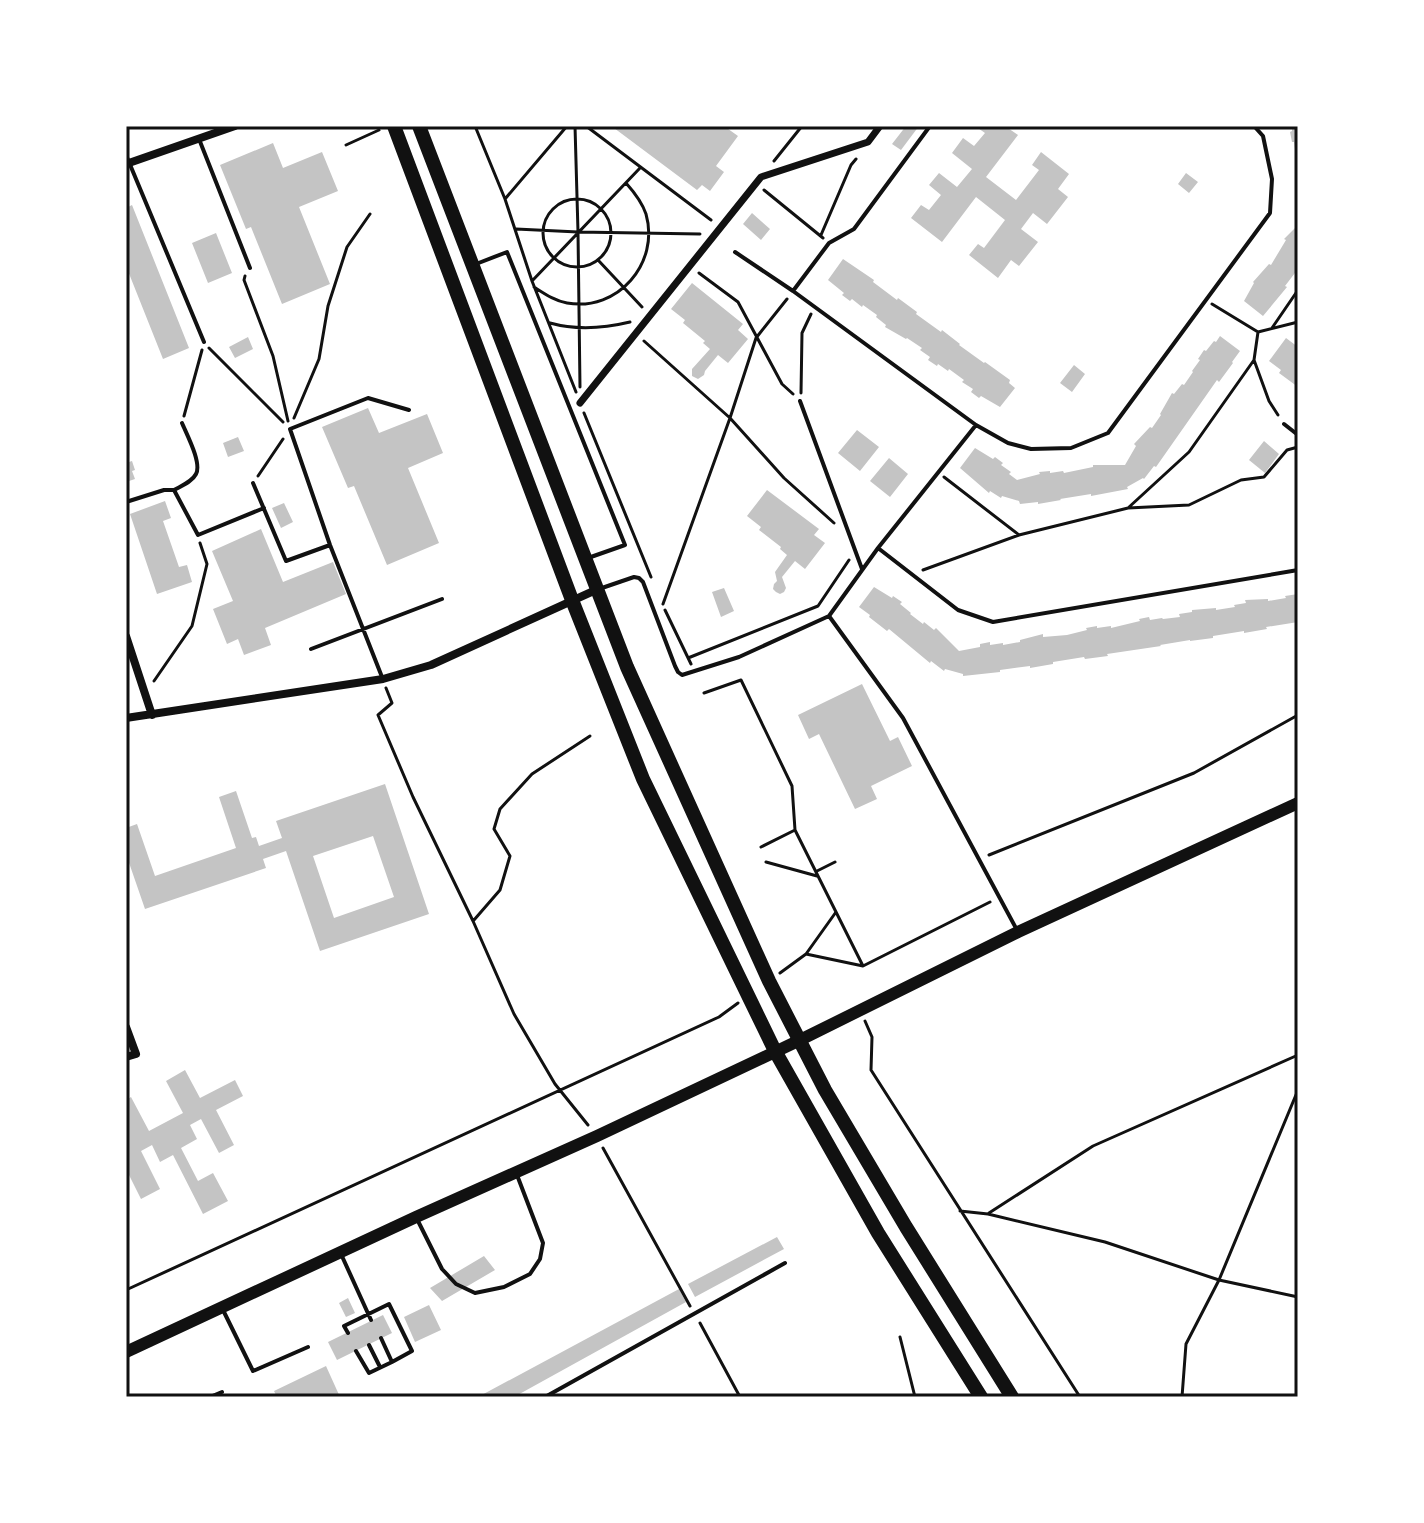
<svg xmlns="http://www.w3.org/2000/svg" width="1424" height="1523" font-family="Rubik,sans-serif">
	<style>
		.building { fill: #c4c4c4; fill-rule: evenodd }
		.lines { fill: none; stroke-linecap: round; stroke-linejoin: round }
		.path { stroke: #111; stroke-width: 3 }
		.service { stroke: #111; stroke-width: 4 }
		.pedestrian { stroke: #111; stroke-width: 7 }
		.minor { stroke: #111; stroke-width: 8 }
		.secondary { stroke: #111; stroke-width: 12 }
		.primary { stroke: #111; stroke-width: 14 }
		.neatline { fill: none; stroke: #111; stroke-width: 3 }
	</style>
	<rect width="100%" height="100%" fill="#fff"/>
	<path class="building" d="M616 126H724L738 136 716 166 724 172 710 191 702 185 697 190 614 128Z
		M906 126H919L901 150 892 144Z
		M975 126H1005L1018 135 986 177 1016 200 1039 170 1032 165 1041 152 1069 174 1058 189 1068 197 1047 224 1033 213 1021 229 1038 242 1019 266 1011 260 998 278 969 255 978 244 984 248 1005 220 976 197 942 242 911 218 921 205 929 210 941 195 929 185 939 173 957 187 972 169 952 153 963 138 974 146 985 133Z
		M1292 126H1298V156H1296L1294 142H1292L1290 132 1292 131Z
		M273 143 283 168 322 152 338 191 299 207 330 284 282 304 251 227 246 229 220 165Z
		M1186 173 1198 182 1189 193 1178 184Z
		M132 205 189 348 163 359 126 266V208Z
		M752 213 770 229 761 240 743 224Z
		M1298 225V269L1285 286 1287 287 1263 316 1244 301 1254 283 1253 282 1269 264 1271 265 1286 240 1284 239Z
		M216 233 232 273 208 283 192 243Z
		M843 259 874 280 873 282 897 300 898 298 917 312 916 314 941 332 942 330 960 344 959 345 984 363 985 362 1010 380 1009 383 1015 388 1000 407 981 396 979 398 971 392 973 389 962 382 964 380 949 369 948 371 938 364 937 366 928 360 930 357 920 350 922 348 907 338 906 339 885 327 886 325 876 317 877 315 863 305 862 307 852 299 850 301 842 295 844 293 828 280Z
		M692 283 743 324 738 330 748 339 728 363 718 355 705 371 704 375 698 379 692 376V369L710 349 703 343 705 341 683 323 685 320 671 309Z
		M1220 336 1240 351 1232 362 1233 363 1219 382 1217 380 1156 467 1154 466 1144 479 1143 478 1127 487 1128 489 1091 496V494L1060 499 1061 500 1038 504V502L1020 504 1019 501 1002 496 1001 498 990 491 989 493 960 468 975 448 993 459 995 457 1003 463 1001 465 1011 472 1009 474 1017 480 1040 474 1039 472 1050 471V473L1063 471 1064 473 1093 467V465H1125L1136 446 1134 444 1150 427 1152 428 1161 415 1160 414 1172 393 1174 394 1182 384 1184 385 1193 372 1192 371 1200 360 1198 359 1204 350 1206 351 1214 341 1216 342Z
		M248 337 253 349 235 358 229 347Z
		M1286 338 1298 347V387L1279 373 1281 370 1269 361Z
		M1074 365 1085 374 1072 392 1060 383Z
		M368 408 379 433 427 414 443 453 408 468 439 543 387 565 354 486 348 488 322 427Z
		M857 430 879 447 860 471 838 453Z
		M238 437 244 451 228 457 223 443Z
		M1264 441 1279 454 1265 473 1249 460Z
		M889 458 908 474 890 497 870 481Z
		M132 461 135 470 132 471 135 479 126 482V463Z
		M767 490 819 529 814 535 825 543 805 569 795 561 782 577 786 588 784 592 780 594 776 592 773 589 774 584 777 581 775 572 787 555 780 549 781 547 759 530 761 527 747 516Z
		M165 501 171 518 163 521 179 567 187 565 192 582 157 594 130 514Z
		M284 503 293 522 281 528 272 508Z
		M261 529 283 582 333 562 346 594 265 628 271 645 244 655 238 639 227 644 213 609 233 601 212 551Z
		M874 587 892 598 893 596 902 602 900 604 911 613 910 614 923 624 924 622 934 630 936 628 959 651 980 647V644L990 642V645L1003 643V645L1020 642V640L1043 634V637L1067 635 1087 630 1086 628 1097 626V628L1111 626V628L1140 621 1139 619 1149 617 1150 620 1162 618 1163 619 1180 617 1179 614 1192 612V610L1216 608V610L1235 607 1234 605 1246 603 1245 600 1268 599V601L1286 598 1285 596 1298 594V622L1266 627 1267 629 1244 633V631L1213 636V638L1190 641V640L1160 645 1161 646 1107 654 1108 656 1085 659 1084 657 1053 662V664L1030 668V666L1000 670V672L963 676V674L945 669 944 671 931 661 930 663 889 629 887 631 869 617 870 615 859 607Z
		M724 588 734 611 721 617 712 592Z
		M862 684 890 741 898 737 912 766 871 786 877 799 855 809 819 734 809 739 798 715Z
		M385 784 429 914 320 951 286 851 263 859 266 868 145 909 126 854V828L137 824 155 876 236 848 219 797 236 791 252 838 256 837 259 846 282 838 276 821ZM373 836 394 897 334 918 313 856Z
		M185 1070 200 1098 235 1080 243 1096 216 1110 234 1145 219 1153 201 1119 190 1125 197 1139 181 1148 198 1181 213 1173 228 1201 203 1214 173 1155 160 1162 152 1145 141 1151 160 1189 141 1199 126 1169V1100L131 1097 149 1131 183 1113 166 1081Z
		M777 1237 784 1249 695 1297 688 1284Z
		M484 1256 495 1270 442 1301 430 1288Z
		M679 1289 686 1302 514 1397H478Z
		M348 1298 355 1313 346 1317 339 1303Z
		M429 1305 441 1330 415 1342 404 1317Z
		M383 1315 392 1333 337 1360 328 1342Z
		M326 1366 340 1397H277L274 1391Z"/>
	<g class="lines">
		<path class="path" d="M475 126 505 199 532 281 576 392
			M575 126 578 232 580 387
			M586 126 711 220
			M346 145 379 130
			M774 161 802 126
			M764 190 823 238
			M543 233a34 34 0 1 1 68 0a34 34 0 1 1-68 0Z
			M505 199 567 126
			M516 229 578 232 700 234
			M821 235 851 165 856 159
			M598 260 642 307
			M699 273 738 302 782 384 793 394
			M245 276 244 280 273 356 288 421
			M532 281 640 168
			M534 287C545 294 555 301 567 303 618 312 660 263 646 214 642 202 634 192 626 183
			M1212 304 1258 332 1298 322
			M550 323C575 330 605 328 630 322
			M1272 328 1298 290
			M644 341 730 418 784 478 834 523
			M209 348 283 422
			M1254 360 1269 401 1278 415
			M801 393 802 333 811 314
			M584 413 651 577
			M184 416 202 350
			M294 418 319 359 328 306 347 247 370 214
			M258 476 283 439
			M944 477 1019 535
			M1128 508 1189 505 1241 480 1264 477 1287 450 1298 447
			M923 570 1019 535 1128 508 1189 452 1254 360 1258 332
			M663 604 730 418 756 338 787 299
			M665 610 691 664
			M688 658 818 606 849 560
			M154 681 192 626 207 564 200 543
			M386 688 392 703 378 715 413 797 473 921 514 1014 555 1084 588 1125
			M704 693 741 680 792 786 795 830 863 966
			M761 847 795 830
			M989 855 1194 773 1298 715
			M766 862 817 876
			M817 871 835 862
			M474 920 500 890 510 856 494 829 500 809 532 774 590 736
			M806 954 863 966 990 902
			M780 973 806 954 836 912
			M865 1021 872 1037 871 1070 1080 1397
			M603 1148 690 1306
			M960 1211 988 1214 1105 1242 1219 1280 1298 1297
			M989 1213 1093 1146 1298 1055
			M126 1290 719 1017 738 1003
			M700 1323 740 1397
			M900 1337 915 1397
			M1182 1397 1186 1344 1219 1280 1298 1090"/>
		<path class="service" d="M199 139 250 268
			M126 155 204 342
			M735 252 793 291 976 425 1008 443 1031 449 1071 448 1108 433 1270 213 1272 179 1263 136 1254 126
			M476 264 507 252 625 545 588 558
			M793 291 829 243 854 229 930 126
			M800 401 862 569
			M1284 424 1298 435
			M253 483 286 561 330 545
			M174 490C181 486 192 482 196 474 202 463 187 435 182 423
			M126 502 164 490H174L198 535 264 508
			M878 548 958 610 993 622 1298 570
			M599 589 634 577 639 578 643 582 675 666 678 672 682 675 739 657 829 616 878 548 976 425
			M829 616 903 718 1017 930
			M311 649 442 599
			M382 677 330 545 290 429 368 398 409 410
			M417 1219 442 1269 456 1284 475 1293 504 1287 530 1274 540 1259 543 1243 517 1175
			M341 1254 371 1320
			M223 1310 253 1371 308 1347
			M348 1333 344 1326 389 1304 412 1351 392 1362
			M369 1345 380 1367
			M356 1351 369 1373 392 1362 381 1338
			M210 1397 222 1392
			M545 1397 785 1263"/>
		<path class="pedestrian" d="M580 403 761 177 868 142 880 126"/>
		<path class="minor" d="M126 164 235 126
			M126 636 152 715
			M126 718 383 679 431 665 598 589
			M126 1027 136 1054 126 1057"/>
		<path class="secondary" d="M126 1352 416 1217 597 1136 798 1041 1018 932 1298 803"/>
		<path class="primary" d="M394 126 572 600 643 779 775 1051 878 1233 981 1397
			M419 126 627 667 769 981 825 1090 906 1227 1012 1397"/>
	</g>
	<rect width="1424" height="1523" fill="none" stroke="#ffffff" stroke-width="256"/>
	<rect x="128" y="128" width="1168" height="1267" class="neatline"/>
</svg>
